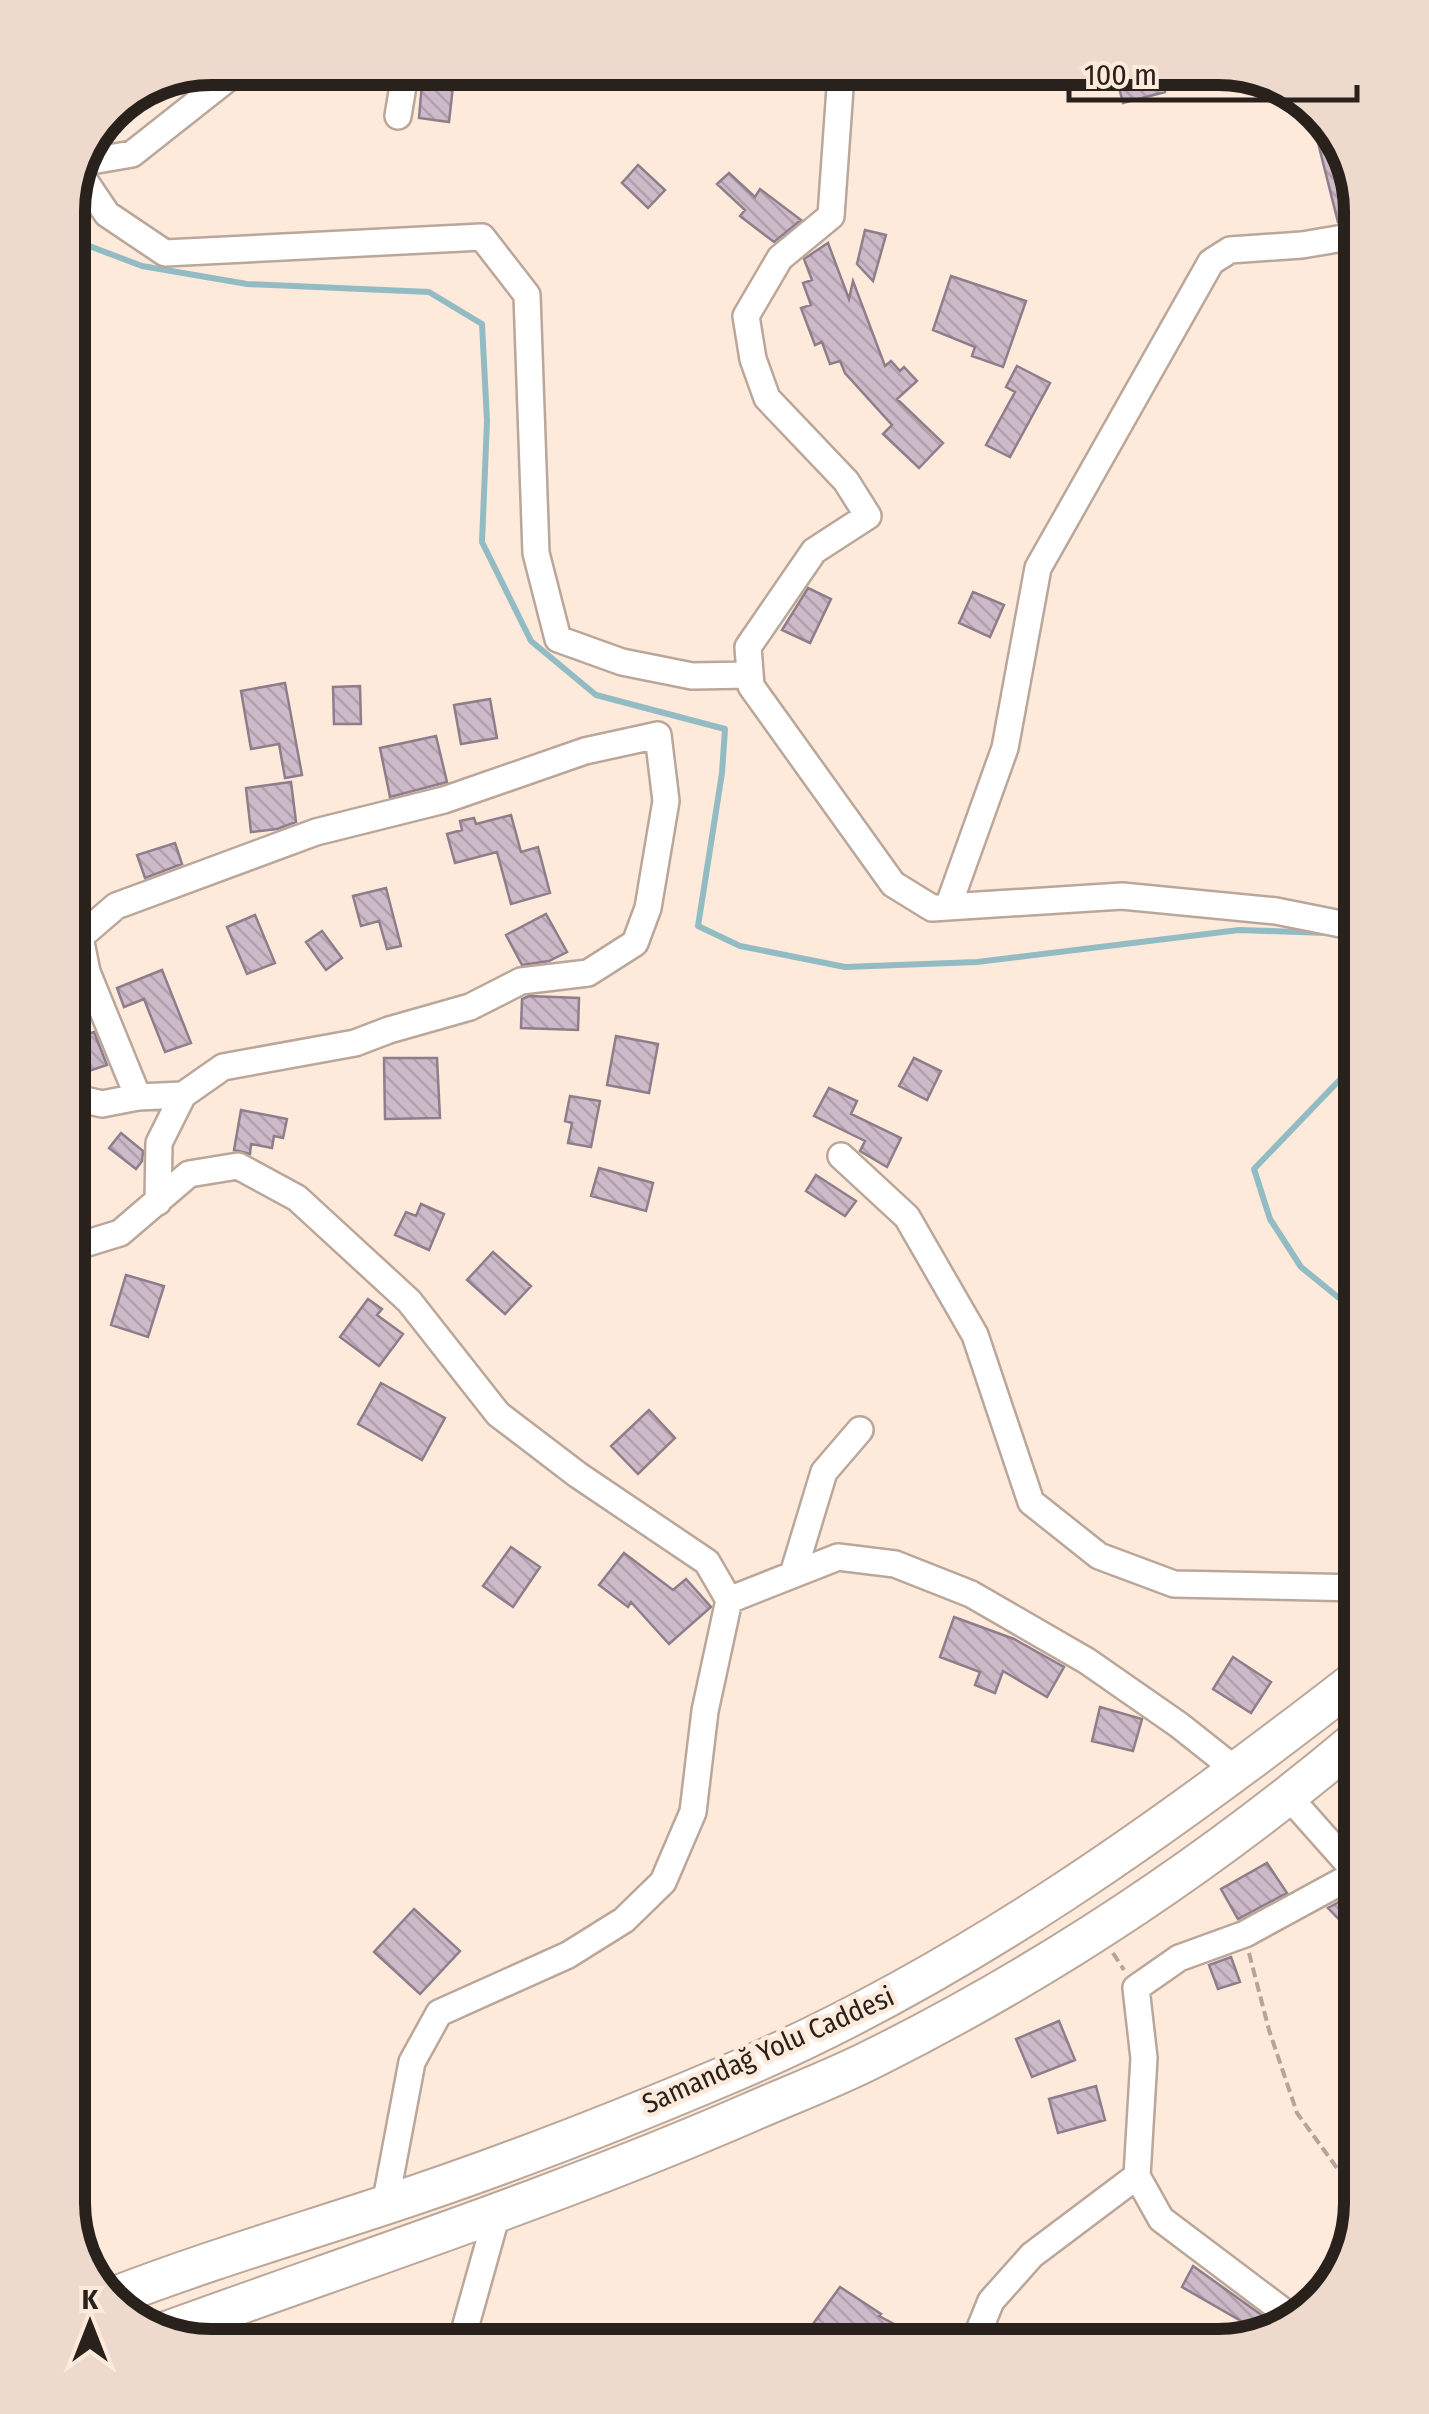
<svg xmlns="http://www.w3.org/2000/svg" width="1429" height="2414" font-family="'Fira Sans Condensed',sans-serif">
	<style>
		.lines { fill: none; stroke-linecap: round; stroke-linejoin: round }
		.stream { stroke: #92bbc4; stroke-width: 6 }
		.building { fill: url(#building-back-hatch); stroke: #8e7d8b; stroke-width: 2.5 }
		.minor-casing { stroke: #baa79a; stroke-width: 30 }
		.highway-casing { stroke: #baa79a; stroke-width: 42 }
		.path { stroke: #b4a499; stroke-width: 4; stroke-dasharray: 10 5; stroke-linecap: butt }
		.minor { stroke: #fff; stroke-width: 25 }
		.highway { stroke: #fff; stroke-width: 38 }
		.labels { text-anchor: middle; dominant-baseline: central; stroke-width: 9; stroke-linejoin: round; paint-order: stroke }
		.street-label { font-size: 28px; fill: #29211c; stroke: #feeadb }
		.rim { fill: none; stroke: #29211c; stroke-width: 12 }
	</style>
	<defs>
		<pattern id="building-back-hatch" width="6" height="6" patternUnits="userSpaceOnUse" patternTransform="scale(2.5)"><rect width="6" height="6" fill="#cdbac9"/><path d="M-1 5l2 2M0 0l6 6M5-1l2 2" fill="none" stroke="#b0a0ac"/></pattern>
	</defs>
	<rect width="100%" height="100%" fill="#feeadb"/>
	<g class="lines">
		<path class="stream" d="M68 238 142 266 247 284 429 292 482 324 487 421 482 542 531 641 596 695 725 729 722 773 698 926 740 946 845 967 977 962 1239 930 1327 933
			M1344 933 1361 966
			M1361 1316 1301 1267 1270 1219 1254 1169 1352 1067 1361 1054"/>
	</g>
	<path class="building" d="M1114 68H1159L1165 92 1123 103Z
		M422 83 453 86 449 122 419 118Z
		M1308 103 1347 148 1362 219 1338 222Z
		M638 165 665 190 648 208 622 183Z
		M729 173 755 197 760 189 801 220 774 242 740 216 745 210 717 184Z
		M865 230 886 235 873 281 857 264Z
		M828 243 849 299 853 281 885 366 891 361 900 371 904 367 917 381 897 399 943 443 919 468 883 434 892 425 845 373 840 361 830 364 822 342 815 345 801 308 811 305 803 283 812 280 804 259Z
		M951 276 1026 301 1003 367 972 356 975 347 933 330Z
		M1017 366 1050 383 1010 457 986 445 1015 392 1006 387Z
		M808 588 831 599 810 643 782 630Z
		M973 592 1004 605 990 637 959 623Z
		M285 683 302 775 285 778 279 744 251 749 241 691Z
		M360 686 361 724H334L333 687Z
		M490 699 497 738 461 744 454 705Z
		M436 736 447 782 390 797 380 748Z
		M291 782 296 822 277 829 251 832 246 788Z
		M511 815 521 852 538 847 550 893 511 904 497 852 455 863 447 834 462 830 460 821 474 818 476 824Z
		M175 843 182 864 145 878 137 855Z
		M386 888 401 946 387 949 379 921 361 926 353 896Z
		M546 914 567 952 549 961 522 965 506 935Z
		M255 915 275 963 247 974 227 927Z
		M322 931 342 958 326 970 306 942Z
		M162 970 191 1043 165 1052 144 999 124 1007 117 988Z
		M529 996 579 998 578 1030 521 1028 522 999Z
		M94 1032 107 1065 80 1074 69 1039Z
		M616 1036 658 1044 649 1093 607 1085Z
		M384 1058H437L440 1118 385 1119Z
		M914 1058 941 1071 927 1100 899 1086Z
		M829 1088 857 1101 851 1114 901 1138 887 1167 860 1151 865 1141 814 1116Z
		M570 1096 600 1101 591 1147 568 1143 572 1123 565 1121Z
		M241 1110 287 1119 283 1138 274 1136 272 1148 251 1144 250 1154 234 1150Z
		M121 1133 143 1151 142 1161 136 1169 109 1148Z
		M599 1168 653 1183 646 1211 591 1196Z
		M816 1175 856 1201 845 1216 806 1191Z
		M421 1204 444 1214 429 1250 395 1235 406 1212 416 1216Z
		M493 1252 531 1286 505 1314 467 1280Z
		M126 1275 164 1286 148 1337 111 1325Z
		M368 1299 382 1309 377 1315 403 1334 379 1366 340 1337Z
		M381 1383 445 1418 422 1460 358 1424Z
		M649 1410 675 1438 638 1474 611 1446Z
		M511 1547 540 1567 513 1607 483 1586Z
		M624 1553 673 1590 686 1579 711 1607 669 1644 631 1602 628 1607 599 1585Z
		M954 1617 1014 1639 1064 1667 1047 1697 1003 1671 995 1693 975 1685 980 1672 940 1657Z
		M1233 1657 1271 1682 1251 1713 1213 1689Z
		M1100 1707 1142 1719 1133 1751 1092 1741Z
		M1267 1863 1287 1893 1238 1919 1221 1889Z
		M1355 1893 1362 1894V1943L1328 1908Z
		M414 1909 460 1951 420 1994 374 1952Z
		M1231 1957 1240 1982 1218 1989 1209 1965Z
		M1059 2021 1075 2060 1032 2077 1016 2039Z
		M1096 2086 1105 2120 1058 2133 1049 2099Z
		M1193 2266 1263 2316 1255 2329 1182 2287Z
		M840 2287 881 2314 879 2316 936 2346H850L813 2324Z"/>
	<g class="lines">
		<g class="minor-casing">
			<path id="minor" d="M844 68 841 74 831 216 780 258 746 316 753 359 767 398 846 481 868 516 814 551 748 647 751 686 893 884 932 908 1122 896 1276 911 1361 928
				M398 116 406 68
				M86 162 132 154 241 68
				M80 174 107 214 165 253 482 237 527 295 536 553 558 639 622 662 692 676 750 675
				M948 907 1005 748 1038 568 1211 262 1230 250 1302 245 1361 235
				M68 1096 102 1104 138 1097
				M841 1156 907 1217 975 1335 1031 1502 1099 1556 1174 1584 1361 1588
				M158 1202 159 1143 183 1095 223 1067 355 1043 389 1030 470 1007 521 981 588 973 635 943 648 908 666 801 658 735 585 751 444 800 316 832 116 906 80 937 87 972 138 1097 183 1095
				M68 1249 120 1233 189 1174 238 1166 297 1198 409 1301 498 1414 578 1475 707 1562 729 1600 705 1711 693 1812 663 1882 624 1920 568 1955 439 2013 412 2062 385 2205
				M793 1574 824 1472 860 1430
				M729 1600 838 1557 895 1564 971 1594 1087 1661 1179 1725 1237 1771
				M1289 1797 1361 1878
				M1295 2320 1161 2219 1137 2176 1144 2058 1136 1988 1179 1958 1245 1934 1357 1873
				M974 2343 991 2301 1032 2255 1137 2176
				M460 2346 497 2214"/>
		</g>
		<g class="highway-casing">
			<path id="highway" d="M110 2298C200 2263 291 2236 382 2206 501 2167 621 2120 736 2071 963 1974 1167 1827 1361 1676
				M161 2333C359 2261 558 2196 751 2112 792 2094 835 2078 876 2057 1050 1970 1213 1861 1361 1736"/>
		</g>
		<path class="path" d="M1113 1953 1124 1970
			M1249 1953 1269 2030 1297 2113 1361 2201"/>
		<use href="#minor" class="minor"/>
		<use href="#highway" class="highway"/>
	</g>
	<g class="labels">
		<g class="street-label">
			<text transform="translate(768 2050) rotate(-24)">Samandağ Yolu Caddesi</text>
		</g>
	</g>
	<path d="M0 0H1429V2414H0ZM211 85H1218A126 126 0 0 1 1344 211V2203A126 126 0 0 1 1218 2329H211A126 126 0 0 1 85 2203V211A126 126 0 0 1 211 85Z" fill="#eddacc" fill-rule="evenodd"/>
	<path class="rim" d="M211 85H1218A126 126 0 0 1 1344 211V2203A126 126 0 0 1 1218 2329H211A126 126 0 0 1 85 2203V211A126 126 0 0 1 211 85Z"/>
	<g transform="translate(90 2324)" stroke="#feeadb" stroke-width="8" paint-order="stroke">
	<path d="M0-8L18 38L0 25L-18 38Z" fill="#29211c"/>
	<text y="-15" font-size="28" font-weight="bold" text-anchor="middle" fill="#29211c">K</text>
	</g>
	<path d="M1069 85v15h288v-15" fill="none" stroke="#29211c" stroke-width="5"/>
	<text x="1084" y="85" font-size="30" fill="#29211c" stroke="#feeadb" stroke-width="8" paint-order="stroke">100 m</text>
</svg>
